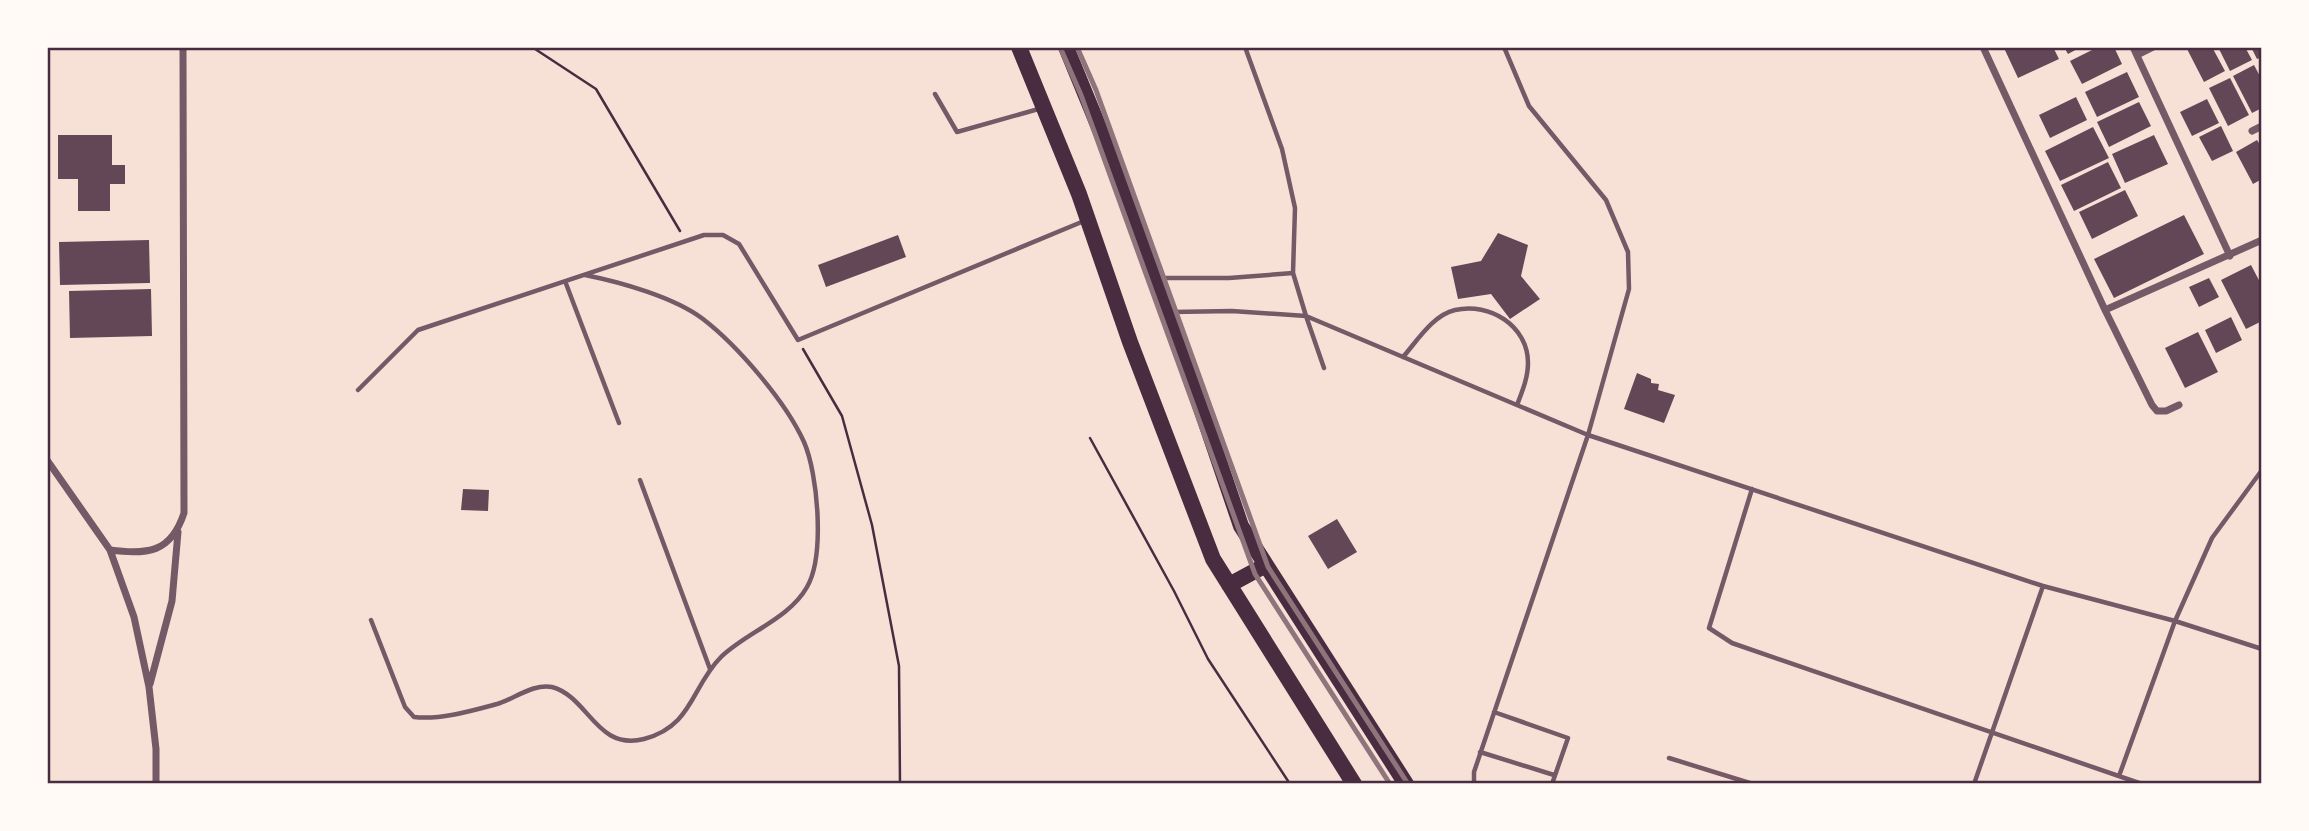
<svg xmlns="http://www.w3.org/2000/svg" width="2309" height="831" font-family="'Nunito Sans',sans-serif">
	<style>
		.building { fill: #644757 }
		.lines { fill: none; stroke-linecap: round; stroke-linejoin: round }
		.path { stroke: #4a2c40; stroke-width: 2.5 }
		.service { stroke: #755966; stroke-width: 4.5 }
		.minor { stroke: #755966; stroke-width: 7 }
		.primary { stroke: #4a2c40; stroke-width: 16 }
		.rail { stroke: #8f747c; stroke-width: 5 }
		.neatline { fill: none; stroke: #4a2c40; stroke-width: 2.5 }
	</style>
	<rect width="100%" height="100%" fill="#f7e1d7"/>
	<path class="building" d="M2053 47 2059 59 2018 78 2004 48Z
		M2064 47H2081L2068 54Z
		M2098 47H2114L2122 64 2082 84 2070 61Z
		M2190 47H2212L2225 71 2204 82 2187 49Z
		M2218 47H2245L2252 60 2230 71Z
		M2251 47H2262V57L2257 59Z
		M2254 65 2262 80V108L2252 113 2233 76Z
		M2127 72 2139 97 2097 117 2085 92Z
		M2230 78 2249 115 2228 126 2209 88Z
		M2076 97 2087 120 2050 138 2039 115Z
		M2207 99 2219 123 2192 136 2180 112Z
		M2139 102 2151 126 2109 147 2097 122Z
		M2221 126 2233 151 2212 161 2199 137Z
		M2093 127 2109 158 2060 181 2045 151Z
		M58 135H112V165H125V184H110V211H78V179H58Z
		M2154 135 2168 164 2125 183 2112 154Z
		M2257 140 2262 148V179L2253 184 2236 152Z
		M2108 162 2121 188 2074 211 2061 185Z
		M2125 190 2138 216 2092 239 2079 212Z
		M2184 215 2204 254 2114 298 2094 259Z
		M1498 233 1528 245 1521 276 1540 299 1510 319 1491 294 1458 299 1451 267 1481 261Z
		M898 235 906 257 826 287 818 265Z
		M149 240 150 283 60 285 59 242Z
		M2251 265 2262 286V321L2246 329 2221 280Z
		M2209 278 2219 297 2199 307 2189 287Z
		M151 289 152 336 70 338 69 291Z
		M2231 317 2242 340 2216 353 2205 330Z
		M2198 332 2218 372 2185 388 2165 348Z
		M1637 373 1651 379V383L1659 384 1658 390 1675 395 1664 423 1624 409Z
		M463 489 489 490 488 511 461 510Z
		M1337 519 1357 552 1328 569 1308 536Z"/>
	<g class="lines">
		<path class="path" d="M532 47 596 89 680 231
			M803 349 842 416 872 525 899 666 900 784
			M1090 438 1174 591 1208 659 1290 784"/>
		<path class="service" d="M1245 47 1282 149 1295 208 1293 273
			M1504 47 1529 106 1606 200 1628 252 1629 289 1588 435 2043 586 2175 621 2262 649
			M935 94 957 132 1042 108
			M1163 278H1229L1293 273 1306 316 1588 435 1474 772V784
			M565 281 619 423
			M1172 312 1232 311 1306 316 1324 368
			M1403 357C1417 341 1433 315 1455 310 1490 302 1528 326 1528 363 1528 378 1522 392 1517 405
			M358 390 418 330 704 235H723L739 244 798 340 1084 221
			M640 480 710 669
			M1752 489 1709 628 1732 643 2142 784
			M371 620 405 707 414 717C440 720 471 711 497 704 514 699 534 683 552 687 589 697 596 751 644 739 693 726 691 687 721 657 747 632 789 619 807 587 825 556 818 474 804 442 786 402 738 346 703 319 674 297 620 282 585 275
			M1494 712 1568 738 1552 784
			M1480 752 1554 775
			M1669 758 1753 784
			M2119 776 2175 621 2212 538 2262 470
			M1974 784 2043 586"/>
		<path class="minor" d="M1983 47 2105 310 2262 240
			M2133 47 2230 256
			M2137 55 2153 47
			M2252 131 2262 126
			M2105 310 2152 405 2157 411H2166L2179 405
			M47 460 110 550 134 617 149 687 156 749V784
			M110 550C147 555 171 553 184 513L183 47
			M150 684 172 601 178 532"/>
		<path class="primary" d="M1019 47 1079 194 1130 342 1213 559 1354 784
			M1066 47 1121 181 1157 278 1241 526 1406 784
			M1229 585 1266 565"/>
		<path class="rail" d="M1060 47 1081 95 1255 574 1390 784
			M1077 47 1096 90 1268 567 1408 784"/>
	</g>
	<rect width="2309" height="831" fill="none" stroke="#fffaf5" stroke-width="98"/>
	<rect x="49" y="49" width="2211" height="733" class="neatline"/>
</svg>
